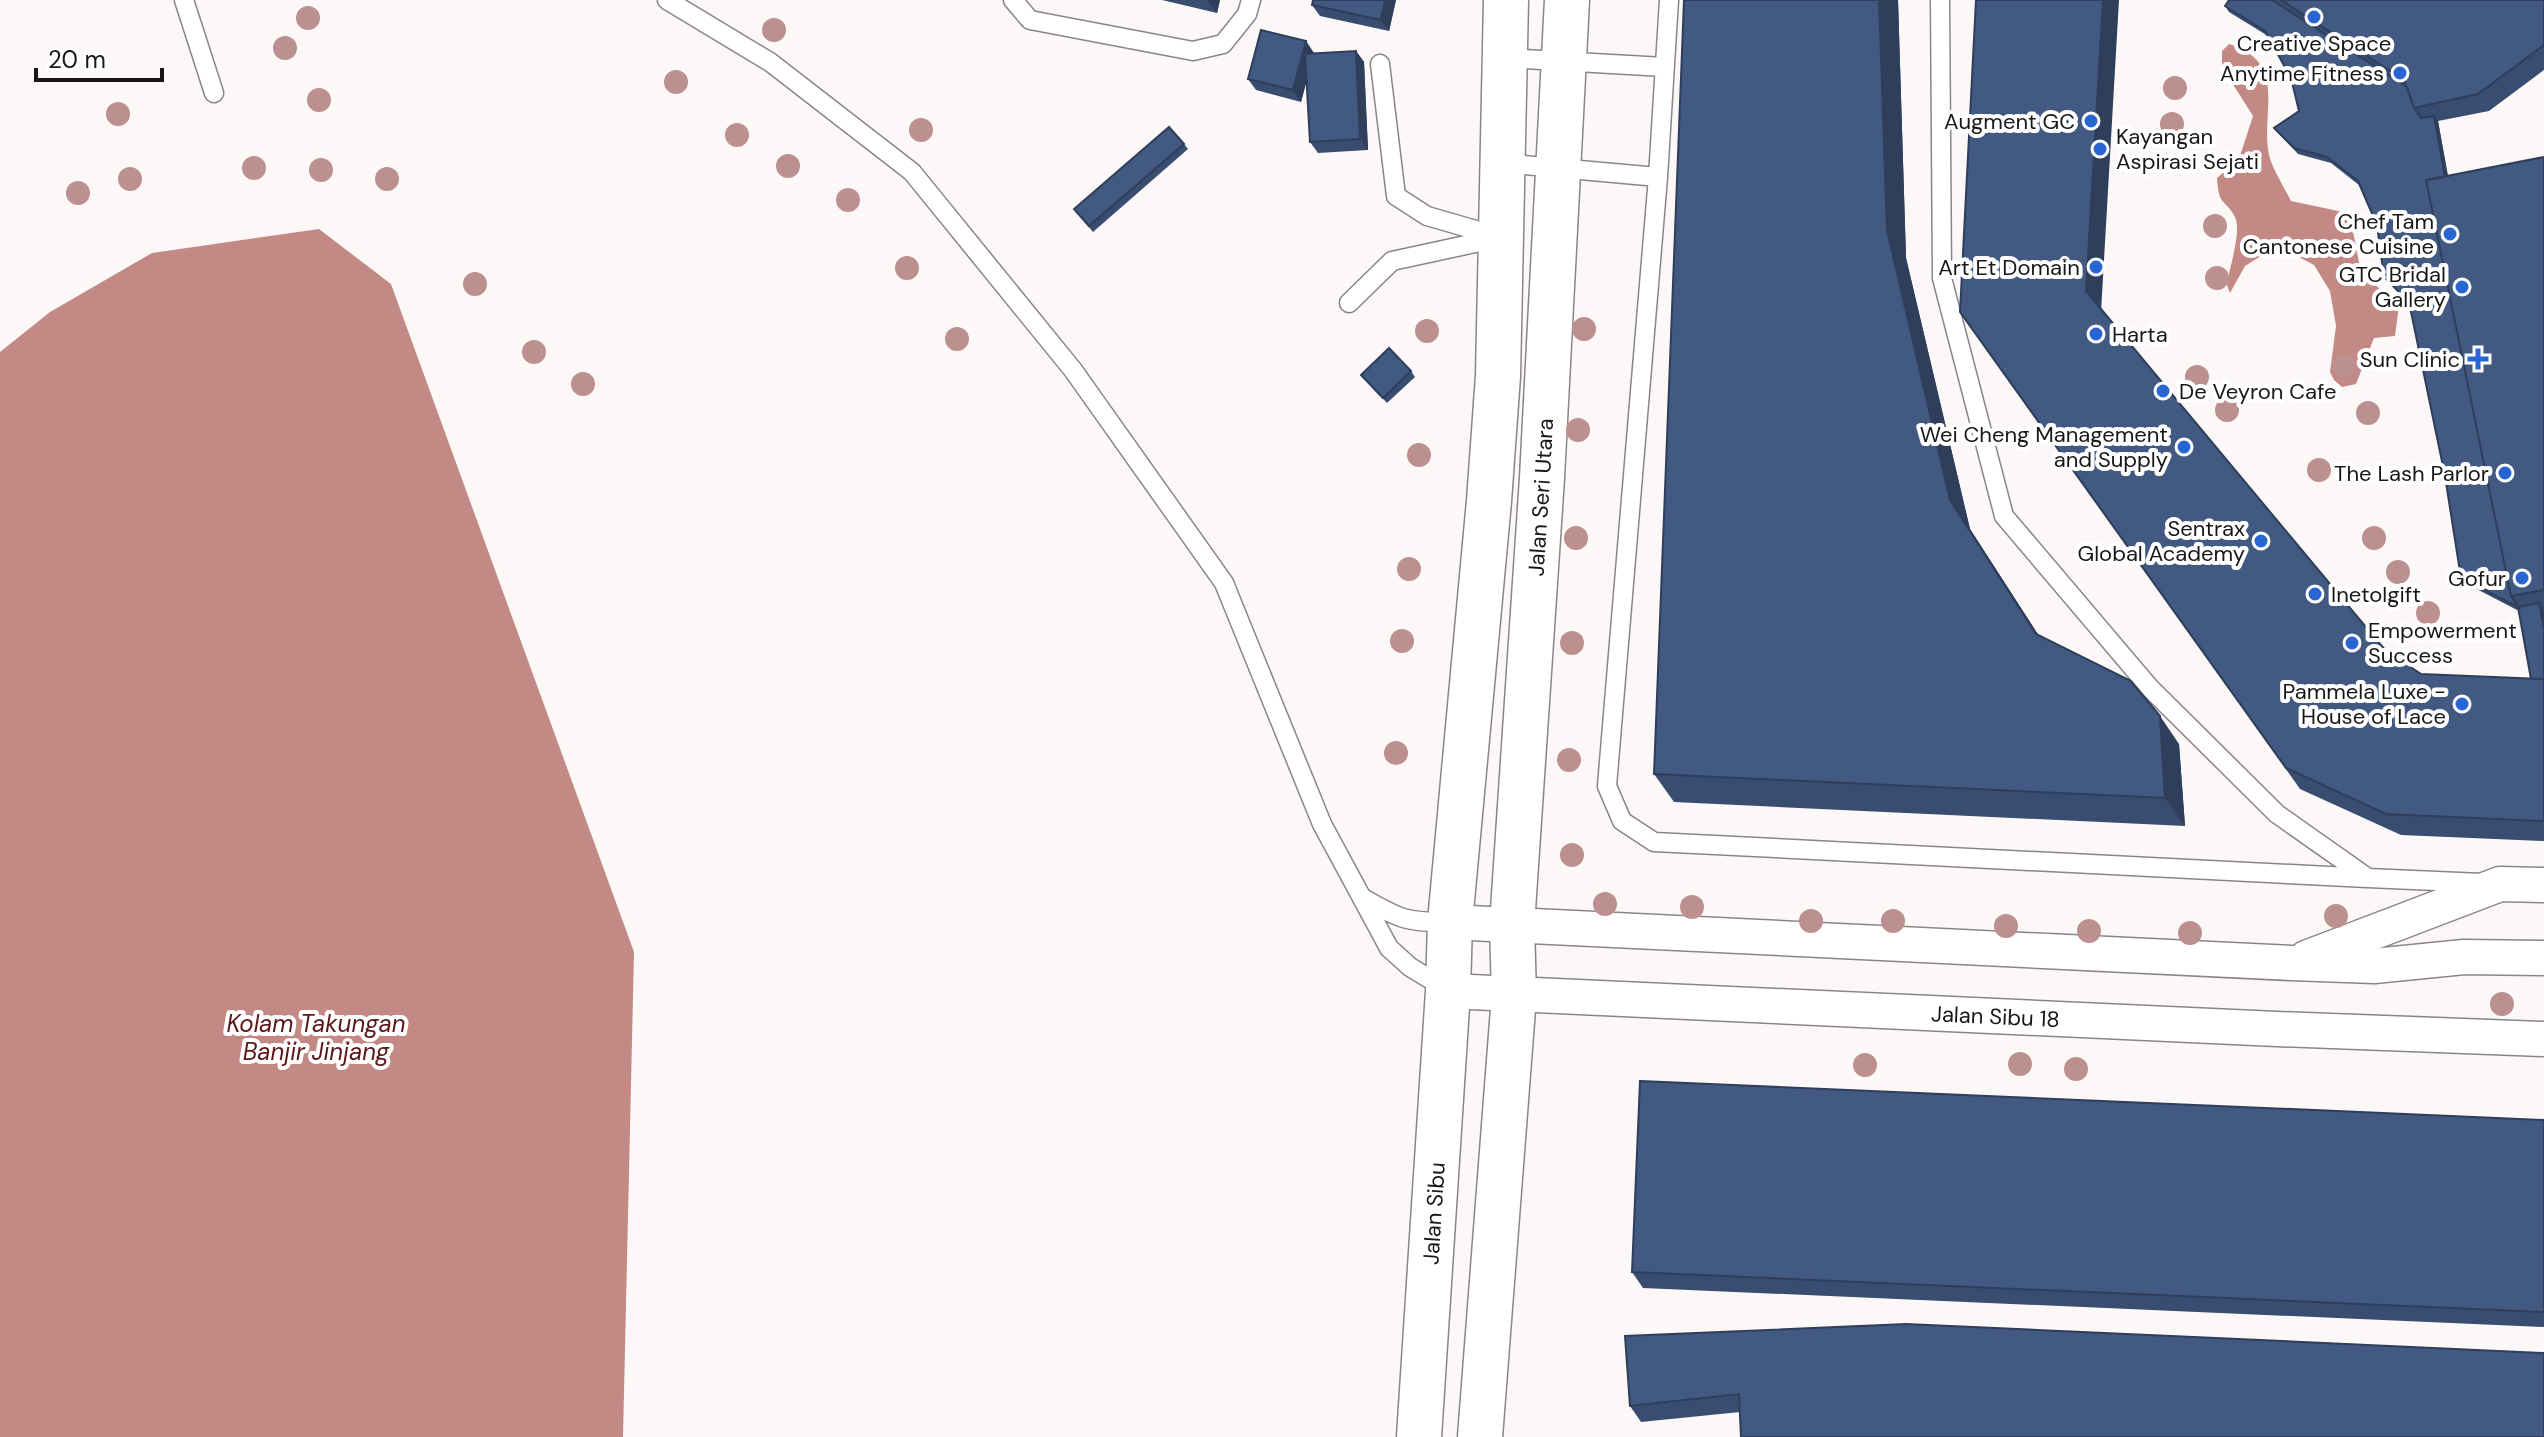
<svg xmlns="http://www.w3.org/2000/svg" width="2544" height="1437" font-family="'DM Sans',sans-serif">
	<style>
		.water { fill: #c38984 }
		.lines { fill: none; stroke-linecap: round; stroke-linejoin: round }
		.service-casing { stroke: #8b8686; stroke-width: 21 }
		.minor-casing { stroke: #8b8686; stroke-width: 37 }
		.tertiary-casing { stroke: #8b8686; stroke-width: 47 }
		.service { stroke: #fff; stroke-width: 18 }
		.minor { stroke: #fff; stroke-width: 34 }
		.tertiary { stroke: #fff; stroke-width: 44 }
		.tree { fill: #bb908e }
		.wall { fill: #394d70 }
		.shaded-wall { fill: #2e3e5b }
		.building { fill: #425982; stroke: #2e3e5b; stroke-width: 2 }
		.poi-dot { fill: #2965d2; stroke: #fff; stroke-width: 3 }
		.labels { text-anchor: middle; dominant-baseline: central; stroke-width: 8; stroke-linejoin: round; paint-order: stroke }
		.poi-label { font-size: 22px; fill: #181616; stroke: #fff; text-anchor: end }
		.street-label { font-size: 22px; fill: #181616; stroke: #fff }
		.water-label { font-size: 24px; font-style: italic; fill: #5c1516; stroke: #fff }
	</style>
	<rect width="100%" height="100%" fill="#fdf8f8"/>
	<path class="water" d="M2229 44C2289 63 2260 111 2269 155 2273 170 2284 187 2291 201L2343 212 2352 226 2361 273 2399 305 2395 336 2374 338 2356 384 2342 387 2334 380 2330 372 2336 326 2330 291 2314 265 2293 254 2266 253 2245 266 2230 293 2227 285C2229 268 2242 232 2235 217 2224 197 2219 208 2217 178L2239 159 2253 116 2222 67V51Z
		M319 229 391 284 634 952 623 1437H0V352L50 312 152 253Z"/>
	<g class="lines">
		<g class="service-casing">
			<path id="service" d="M184 0 214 93
				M667 0 770 62 912 172 1073 370 1224 583 1322 824 1389 948 1410 967 1448 990
				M1013 0 1030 20 1193 51 1223 44 1247 14 1251 0
				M1669 0 1658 177 1607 786 1622 821 1654 842 2368 878
				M1940 0 1942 278 2004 516 2150 688 2277 814 2368 878 2482 883
				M1505 58 1664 67
				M1380 64 1396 196 1427 216 1500 237
				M1502 163 1658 177
				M1349 303 1392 261 1498 238
				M1363 898C1399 919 1408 923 1450 922"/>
		</g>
		<g class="minor-casing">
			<g id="minor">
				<path d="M1450 922 2291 963 2374 966 2464 957 2544 958"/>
				<path d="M2306 958 2500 884 2544 885"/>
				<path id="s1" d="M1448 991 2277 1029 2544 1039"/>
			</g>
		</g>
		<g class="tertiary-casing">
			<g id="tertiary">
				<path id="s2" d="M1419 1437 1448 991 1450 922 1489 501 1498 376 1506 0"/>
				<path id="s3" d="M1480 1437 1514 996 1512 925 1542 478 1567 0"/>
			</g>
		</g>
		<use href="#service" class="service"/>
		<use href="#minor" class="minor"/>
		<use href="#tertiary" class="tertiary"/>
	</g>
	<g class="tree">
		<circle cx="308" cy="18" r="12"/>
		<circle cx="774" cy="30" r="12"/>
		<circle cx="285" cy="48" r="12"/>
		<circle cx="676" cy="82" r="12"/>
		<circle cx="2175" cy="88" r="12"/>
		<circle cx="319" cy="100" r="12"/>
		<circle cx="118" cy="114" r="12"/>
		<circle cx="2172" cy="124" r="12"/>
		<circle cx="921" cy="130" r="12"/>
		<circle cx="737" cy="135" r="12"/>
		<circle cx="788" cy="166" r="12"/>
		<circle cx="254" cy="168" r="12"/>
		<circle cx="321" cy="170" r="12"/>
		<circle cx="130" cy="179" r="12"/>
		<circle cx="387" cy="179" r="12"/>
		<circle cx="78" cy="193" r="12"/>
		<circle cx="848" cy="200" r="12"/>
		<circle cx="2215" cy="226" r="12"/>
		<circle cx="907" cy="268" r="12"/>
		<circle cx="2217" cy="278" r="12"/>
		<circle cx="475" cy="284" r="12"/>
		<circle cx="1584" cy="329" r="12"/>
		<circle cx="1427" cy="331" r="12"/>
		<circle cx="957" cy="339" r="12"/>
		<circle cx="534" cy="352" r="12"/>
		<circle cx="2344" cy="366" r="12"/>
		<circle cx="2197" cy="377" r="12"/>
		<circle cx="583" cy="384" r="12"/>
		<circle cx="2227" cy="410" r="12"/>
		<circle cx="2368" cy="413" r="12"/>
		<circle cx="1578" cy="430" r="12"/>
		<circle cx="1419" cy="455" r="12"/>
		<circle cx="2319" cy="470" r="12"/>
		<circle cx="1576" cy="538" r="12"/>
		<circle cx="2374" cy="538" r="12"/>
		<circle cx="1409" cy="569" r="12"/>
		<circle cx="2398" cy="572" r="12"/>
		<circle cx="2428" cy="613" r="12"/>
		<circle cx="1402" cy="641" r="12"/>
		<circle cx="1572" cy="643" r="12"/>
		<circle cx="1396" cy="753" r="12"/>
		<circle cx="1569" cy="760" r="12"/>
		<circle cx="1572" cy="855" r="12"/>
		<circle cx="1605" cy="904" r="12"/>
		<circle cx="1692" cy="907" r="12"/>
		<circle cx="2336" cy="916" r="12"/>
		<circle cx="1811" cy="921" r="12"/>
		<circle cx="1893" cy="921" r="12"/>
		<circle cx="2006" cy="926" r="12"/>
		<circle cx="2089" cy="931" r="12"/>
		<circle cx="2190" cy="933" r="12"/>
		<circle cx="2502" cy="1004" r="12"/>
		<circle cx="2020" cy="1064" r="12"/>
		<circle cx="1865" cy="1065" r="12"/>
		<circle cx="2076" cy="1069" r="12"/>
	</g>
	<path class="wall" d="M1162 0H1220L1217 13Z
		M1313 0H1396L1389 31 1320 16 1312 5Z
		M1684 0H1898L1906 258 1970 529 2038 635 2179 744 2185 826 1674 802 1654 774Z
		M2229 0H2544V70L2489 111 2438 121 2448 176 2544 157V841L2401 835 2300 789 1960 312 2101 309 2385 650 2421 674 2531 679 2519 611 2465 583 2461 578 2445 476 2409 304 2384 277 2377 225 2359 185 2331 163 2298 154 2274 128 2299 111 2291 78 2268 36 2229 12 2225 6Z
		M1306 41 1314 54 1356 51 1364 62 1368 150 1318 153 1310 142 1307 79 1301 102 1256 90 1248 79Z
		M1184 144 1188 149 1093 232 1074 209Z
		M1411 371 1415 377 1387 403 1361 375Z
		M2544 1120V1327L1643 1288 1632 1272Z
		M1625 1336 2544 1353 1740 1412 1641 1422 1630 1406Z"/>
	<path class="shaded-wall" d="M1207 0H1220L1217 13Z
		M1385 0H1396L1389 31 1381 20Z
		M1879 0H1898L1906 258 1970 529 2056 662 2036 634 1950 500 1887 230Z
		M2103 0H2119L2101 312 2086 291Z
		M1306 41 1314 53 1301 102 1293 90Z
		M1356 51 1364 62 1368 150 1360 139Z
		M2434 116 2438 121 2451 194 2447 188Z
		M2539 603 2543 608 2544 613V629Z
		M2160 716 2179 744 2185 826 2165 798Z"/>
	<path class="building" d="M1313 0H1385L1381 20 1312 5Z
		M1684 0H1879L1887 230 1950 500 2036 634 2131 681 2160 716 2165 798 1654 774Z
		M1976 0H2103L2086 291 2385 650 2421 674 2544 679V821L2386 814 2286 768 1960 312Z
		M2229 0H2272L2407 87 2414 108 2421 118 2434 116 2445 177 2426 180 2511 596 2518 607 2461 578 2445 476 2409 302 2384 277 2377 225 2358 181 2327 157 2294 148 2274 128 2299 111 2291 78 2265 31 2225 6Z
		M2281 0H2544V45L2478 94 2414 108 2404 80Z
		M1261 30 1306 41 1293 90 1248 79Z
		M1356 51 1360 139 1310 142 1305 54Z
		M1169 127 1184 144 1089 226 1074 209Z
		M2544 157V590L2511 596 2426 180Z
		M1389 348 1411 371 1383 398 1361 375Z
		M2539 603 2544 629V679H2531L2518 607Z
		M1640 1081 2544 1120V1312L1632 1272Z
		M1906 1324 2544 1353V1437H1741L1739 1394 1630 1406 1625 1336Z"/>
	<g class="poi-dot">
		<circle cx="2314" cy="17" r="8"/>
		<circle cx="2400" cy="73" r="8"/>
		<circle cx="2091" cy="121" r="8"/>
		<circle cx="2100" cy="149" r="8"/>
		<circle cx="2450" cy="234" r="8"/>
		<circle cx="2096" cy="267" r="8"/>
		<circle cx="2462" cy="287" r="8"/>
		<circle cx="2096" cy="334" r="8"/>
		<path d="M2474 347h8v8h8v8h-8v8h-8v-8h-8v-8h8z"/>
		<circle cx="2163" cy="391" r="8"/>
		<circle cx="2184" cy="447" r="8"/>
		<circle cx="2505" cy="473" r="8"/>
		<circle cx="2261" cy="541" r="8"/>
		<circle cx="2522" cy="578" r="8"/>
		<circle cx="2315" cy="594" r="8"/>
		<circle cx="2352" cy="643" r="8"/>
		<circle cx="2462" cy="704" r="8"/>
	</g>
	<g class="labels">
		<g class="poi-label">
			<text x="2314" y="43" text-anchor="middle">Creative Space</text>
			<text x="2384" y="73">Anytime Fitness</text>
			<text x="2075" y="121">Augment GC</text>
			<text x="2116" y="136" text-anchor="start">Kayangan<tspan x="2116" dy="25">Aspirasi Sejati</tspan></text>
			<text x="2434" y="221">Chef Tam<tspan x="2434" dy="25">Cantonese Cuisine</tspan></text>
			<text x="2080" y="267">Art Et Domain</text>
			<text x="2446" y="274">GTC Bridal<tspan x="2446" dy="25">Gallery</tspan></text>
			<text x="2112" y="334" text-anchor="start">Harta</text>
			<text x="2460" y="359">Sun Clinic</text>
			<text x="2179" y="391" text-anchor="start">De Veyron Cafe</text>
			<text x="2168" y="434">Wei Cheng Management<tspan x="2168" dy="25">and Supply</tspan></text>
			<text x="2489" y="473">The Lash Parlor</text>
			<text x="2245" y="528">Sentrax<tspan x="2245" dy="25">Global Academy</tspan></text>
			<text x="2506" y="578">Gofur</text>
			<text x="2331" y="594" text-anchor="start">Inetolgift</text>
			<text x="2368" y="630" text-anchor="start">Empowerment<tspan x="2368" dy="25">Success</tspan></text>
			<text x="2446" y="691">Pammela Luxe -<tspan x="2446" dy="25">House of Lace</tspan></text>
		</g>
		<g class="street-label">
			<text stroke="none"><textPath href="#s3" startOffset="942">Jalan Seri Utara</textPath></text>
			<text stroke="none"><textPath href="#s1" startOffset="548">Jalan Sibu 18</textPath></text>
			<text stroke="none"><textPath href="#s2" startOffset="224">Jalan Sibu</textPath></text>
		</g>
		<g class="water-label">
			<text x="316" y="1023">Kolam Takungan<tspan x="316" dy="28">Banjir Jinjang</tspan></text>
		</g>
	</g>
	<path d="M36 68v12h126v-12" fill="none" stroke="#181616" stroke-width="4"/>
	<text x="48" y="68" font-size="24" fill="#181616" stroke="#ffffff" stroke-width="6" paint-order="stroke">20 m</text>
</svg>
